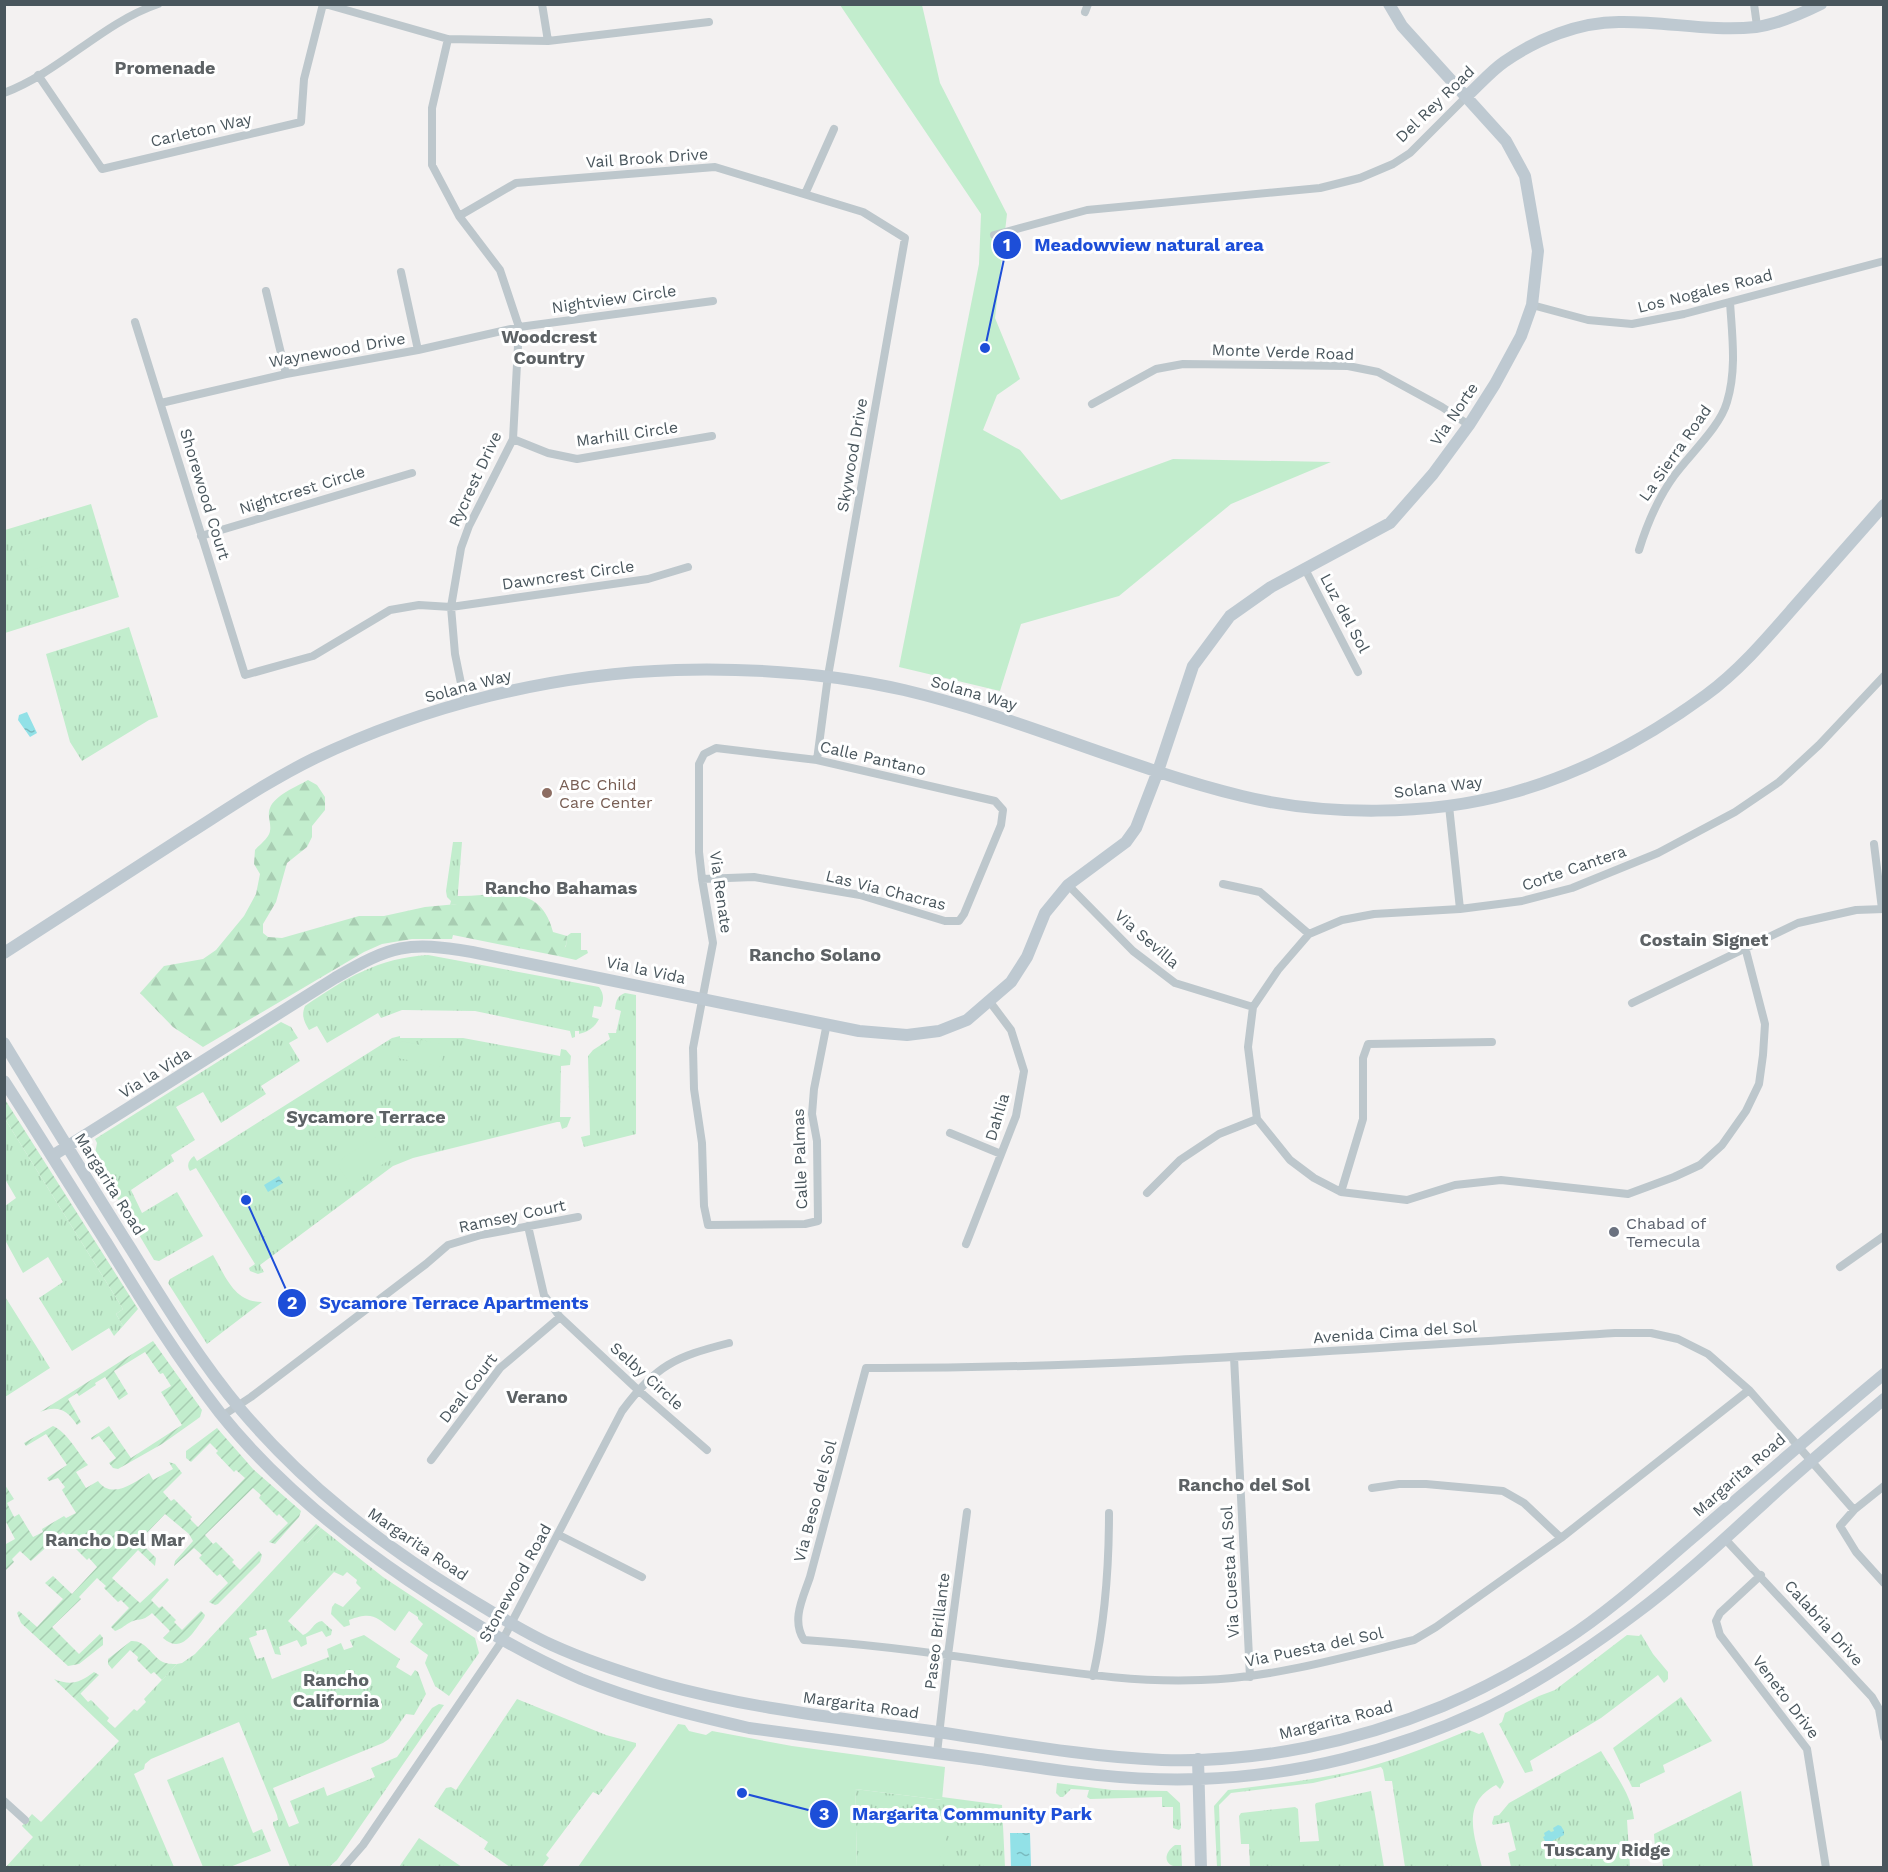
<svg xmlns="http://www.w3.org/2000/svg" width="1888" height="1872" font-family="'Work Sans',sans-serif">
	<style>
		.grass { fill: url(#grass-tufts) }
		.forest { fill: url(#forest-firs) }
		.park { fill: #c2edcd }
		.garden { fill: url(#garden-furrows) }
		.water { fill: url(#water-ripples) }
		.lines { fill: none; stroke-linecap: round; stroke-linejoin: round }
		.street { stroke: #bdc7cc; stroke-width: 8 }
		.secondary { stroke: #bec9d1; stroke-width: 12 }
		.education-dot { fill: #8d6e63; stroke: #fff; stroke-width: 2 }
		.worship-dot { fill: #6b7280; stroke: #fff; stroke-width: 2 }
		.labels { text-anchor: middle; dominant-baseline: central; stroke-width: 6; stroke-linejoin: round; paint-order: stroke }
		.street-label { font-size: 16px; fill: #49565d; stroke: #fff }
		.education-label { font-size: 16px; fill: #785e54; stroke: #fff; text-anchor: start }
		.worship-label { font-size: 16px; fill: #5b616d; stroke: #fff; text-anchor: start }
		.neighbourhood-label { font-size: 18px; font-weight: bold; fill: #5d6265; stroke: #fff }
		.leader { fill: none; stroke: #1d4ed8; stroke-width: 2 }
		.callout-dot { fill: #1d4ed8; stroke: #fff; stroke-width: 2 }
		.mark-label { font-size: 18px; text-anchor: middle; font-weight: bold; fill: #fff }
		.callout-label { font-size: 18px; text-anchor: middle; font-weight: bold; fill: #1d4ed8; stroke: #fff; stroke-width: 6; stroke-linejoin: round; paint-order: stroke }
	</style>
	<defs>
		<pattern id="grass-tufts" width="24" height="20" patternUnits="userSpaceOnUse" patternTransform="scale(1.5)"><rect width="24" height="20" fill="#c2edcd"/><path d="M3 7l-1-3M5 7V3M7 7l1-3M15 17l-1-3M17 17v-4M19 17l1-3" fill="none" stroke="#a8cdb2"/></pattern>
		<pattern id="forest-firs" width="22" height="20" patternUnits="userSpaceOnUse" patternTransform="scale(1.5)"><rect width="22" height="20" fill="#c2edcd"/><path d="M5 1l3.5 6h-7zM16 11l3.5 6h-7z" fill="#a8cdb2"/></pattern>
		<pattern id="garden-furrows" width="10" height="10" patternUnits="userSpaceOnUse" patternTransform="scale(1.5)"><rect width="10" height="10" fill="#c2edcd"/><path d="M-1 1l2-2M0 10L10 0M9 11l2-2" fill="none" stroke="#a8cdb2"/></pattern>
		<pattern id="water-ripples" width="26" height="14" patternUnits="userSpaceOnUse" patternTransform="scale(1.5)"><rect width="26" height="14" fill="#92e1e7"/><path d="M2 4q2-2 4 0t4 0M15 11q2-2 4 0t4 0" fill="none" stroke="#79b9be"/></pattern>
	</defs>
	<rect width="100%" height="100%" fill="#f3f1f1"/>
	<path class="grass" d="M91 504 119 597 5 633V530Z
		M129 627 158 717 149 720 82 761 70 742 46 654Z
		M453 842H462L457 904 450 905 451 901 447 897 446 891Z
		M428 955 599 987C604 994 604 999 601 1007L594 1006 592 1017 599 1019C595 1027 588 1032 579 1034V1031H575V1037L572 1038 570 1031 475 1011 402 1010 381 1018 378 1013 327 1043 317 1026 309 1030C304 1021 301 1016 305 1006 346 978 378 958 428 955Z
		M625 993 636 995V1134L584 1147 581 1137 590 1135 588 1056 593 1050 610 1039 608 1033H616L621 1011 615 1009C616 1001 617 996 625 993Z
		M281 1022 291 1027 298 1038 289 1043 300 1061 261 1086 266 1094 221 1123 203 1092 176 1107 195 1140 171 1155 174 1161 131 1190 142 1213 177 1192 203 1236 159 1261 154 1260 94 1159 97 1143 95 1139Z
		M400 1036V1038H463L560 1056 561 1049 566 1050 571 1056 570 1065 561 1066 560 1117H571L567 1127 562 1129 560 1122H557L413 1158 393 1166 260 1265 264 1272 258 1274 250 1271 249 1268 255 1264 196 1168 190 1171C186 1165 189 1160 194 1156L197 1161 392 1038Z
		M5 1119 123 1309 116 1314 123 1326 114 1336 109 1328 72 1351 39 1298 63 1282 48 1257 23 1273 5 1240V1206L16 1198 5 1179Z
		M213 1255C226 1277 234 1302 262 1302L207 1344 168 1283 170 1279Z
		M4 1295 50 1368 5 1397H4Z
		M321 1528 383 1577 475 1638 479 1653 449 1696 435 1686 425 1663 428 1655 410 1642 423 1624 418 1619V1617L409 1611 395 1631C375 1617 373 1611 349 1620L350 1625 344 1627 331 1614 332 1607 335 1603 343 1607 361 1588 356 1583 357 1580 347 1572 343 1576 334 1572 288 1621 303 1635C311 1633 313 1622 322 1621L332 1630 331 1635 326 1637 322 1631 306 1637 307 1644 301 1647 297 1640 279 1647 281 1655 275 1654 266 1629 256 1631 257 1635 249 1638 257 1659 264 1657 272 1679 329 1657 327 1649 341 1643 344 1650 353 1647 350 1640 364 1635 400 1659 396 1667 411 1676 415 1670 418 1672 426 1694 414 1715 406 1714 389 1739 383 1743 273 1788 289 1827 299 1823 290 1801 324 1787 327 1796 375 1777 371 1768 397 1757 432 1708 439 1704 444 1705 337 1860 329 1867H290L273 1825V1822L278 1820 277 1815 239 1722 151 1759 145 1764 144 1769 134 1774 174 1867 5 1868 33 1837 22 1826 32 1814 41 1822 119 1741 75 1699 80 1693 88 1702 91 1700 109 1718 107 1721 115 1728 134 1709 137 1711 146 1702 144 1699 177 1664 182 1663 195 1654 302 1539 307 1543Z
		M1641 1634 1653 1654 1668 1672V1679L1664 1683 1658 1675 1601 1718 1530 1761 1533 1771 1525 1773 1499 1724 1502 1722 1505 1713 1539 1696 1555 1690 1627 1635 1639 1636Z
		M1681 1697 1712 1741 1663 1765 1665 1772 1640 1784V1787H1632L1613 1748Z
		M517 1699 606 1735 636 1743V1746L599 1795 593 1792 546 1855 549 1858 542 1867H510L484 1849 488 1842 434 1806 446 1788 451 1787 456 1790Z
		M1469 1730 1479 1734 1483 1732 1504 1782 1500 1789 1496 1785C1460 1804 1475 1837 1482 1867H1405L1392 1781H1385L1383 1770 1381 1767 1313 1783 1231 1793 1219 1805 1221 1867H1217L1214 1806 1228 1790C1274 1784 1320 1780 1365 1768 1401 1758 1435 1744 1469 1730Z
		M1601 1751C1613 1771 1632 1795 1634 1819L1627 1820 1630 1867H1511L1508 1853 1516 1850 1509 1822 1493 1825 1492 1823 1494 1816 1499 1815 1509 1803Z
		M223 1757 253 1833 262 1829 271 1851 230 1867H203L167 1780Z
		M1057 1783 1112 1790 1167 1791 1180 1803 1181 1828 1179 1830 1173 1828V1807H1162V1797L1090 1799 1087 1797 1089 1790 1071 1789 1063 1797H1060L1056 1793Z
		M855 1789 942 1800V1797L1002 1805 1005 1867H857Z
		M1371 1791 1384 1867H1250L1249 1844H1241L1239 1816 1241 1813 1295 1807 1298 1809 1300 1842 1319 1841 1315 1805 1316 1803Z
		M1741 1791 1753 1867H1663L1661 1848 1655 1849 1654 1834Z
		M419 1838 462 1867H399Z
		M1175 1845H1181L1182 1867C1165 1868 1161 1855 1175 1845Z"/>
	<path class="forest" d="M308 780 317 785 325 797V810L312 826V837L307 847 287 863 276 902 263 924V933L268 937 282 938 359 916H384L425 907 457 904V896C496 897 540 880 553 932L567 936C567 945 565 950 558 956L453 935 452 939H412L382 944 364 952 203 1047 173 1027 140 993 164 966 203 959 216 950 244 916 256 894 260 874 254 864 255 850C258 846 265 841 268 836 274 827 266 817 270 808 275 795 296 787 308 780Z"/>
	<path class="park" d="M840 5H922L940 83 1007 214 995 318 1020 379 997 395 983 430 1020 450 1061 500 1173 459 1331 462 1231 504 1119 596 1021 624 1000 691 899 667 979 264 981 214Z
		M36 532 47 565 30 571 19 537Z
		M571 933H581V950H587L588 953 576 960 558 956 566 946 567 936Z
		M421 1040 445 1045 441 1067 398 1058 401 1041 420 1045Z
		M376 1137H382L393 1153 391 1159 355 1182 348 1181 338 1166 343 1158Z
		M243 1706H247L257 1711 253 1725H249L242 1708Z
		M678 1724 685 1725 689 1731 706 1735 712 1731 792 1746 945 1767 942 1800 855 1789 857 1867H578Z
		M1611 1801H1614L1616 1809 1614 1817 1605 1818 1601 1814 1603 1806Z
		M878 1814H946V1845L936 1867H864V1832L869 1817Z
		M1578 1853V1867H1564V1861L1569 1855Z"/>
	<path class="garden" d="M4 1098 138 1309 123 1326 116 1314 123 1309 5 1119Z
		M153 1341 202 1410 200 1417 196 1420 162 1444 118 1469 113 1468 109 1463 116 1458 99 1436 92 1440 91 1438 109 1426 131 1458 182 1425 161 1392 171 1386 163 1373 160 1374 145 1352 114 1371 128 1394 119 1400 105 1377 95 1383 96 1385 79 1396 77 1393 68 1399 81 1422 77 1425C67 1409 57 1405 40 1412Z
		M53 1426C67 1432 78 1453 88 1465L76 1472 86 1488 98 1481C112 1500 134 1483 149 1473L153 1480 173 1469 169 1462 175 1464 182 1473 163 1492 171 1501 174 1499 192 1517 190 1519 198 1527 245 1478 236 1470 234 1472 216 1453 218 1451 210 1443 191 1462 186 1458V1451L217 1428 253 1469 301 1511 299 1517 275 1544 269 1542 288 1523 279 1514 277 1516 259 1498 261 1495 253 1488 205 1535 213 1544 216 1542 234 1560 232 1562 240 1570 259 1551 262 1555 260 1562 218 1604 215 1605 209 1602 228 1583 220 1574 217 1576 199 1558 202 1555 194 1548 174 1566 175 1561 193 1541 189 1534 165 1514 139 1541 156 1558 155 1566 138 1550 112 1578 140 1603 167 1578 169 1580 151 1600 159 1608 162 1606 176 1620 174 1622 182 1630 201 1611 205 1615 204 1618C193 1632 182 1655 163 1638L170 1631 152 1613C141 1623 139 1617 129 1623 124 1626 121 1629 115 1631L111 1627 129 1608 121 1600 118 1602 104 1588 106 1586 97 1578 79 1597 81 1599 52 1627 79 1654 100 1634 103 1638V1645L79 1664 68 1666 21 1623 17 1613 19 1611 37 1627 63 1599 45 1583 53 1576 72 1594 97 1567 89 1558 87 1560 69 1542 71 1540 63 1532 31 1561 20 1551 12 1559 14 1562 5 1571V1543L6 1544 15 1539 5 1520V1485L14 1499 7 1503 14 1517 19 1514 33 1537 43 1532 42 1529 64 1516 66 1518 76 1513 62 1490 65 1487 58 1478 49 1481 47 1478 67 1465 46 1434 26 1446 24 1443Z
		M316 1524 321 1528 306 1544 302 1539Z
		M131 1641C145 1640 151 1654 161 1661 166 1664 172 1664 177 1664L162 1680 154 1672 151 1674 137 1660 138 1657 130 1650 112 1669 108 1664V1659Z
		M94 1672 99 1675 75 1699 54 1679C71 1686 79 1683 94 1672Z"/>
	<path class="water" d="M27 712 37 733 30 737 18 720 19 715Z
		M279 1176 283 1183 268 1192 264 1185Z
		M1558 1825 1561 1826 1564 1831V1835L1548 1843H1546L1543 1837 1545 1836 1544 1833 1549 1830 1551 1832 1554 1831 1553 1828Z
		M1010 1833H1030L1031 1866 1011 1867Z"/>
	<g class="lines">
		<path class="street" d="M325 4 448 39 548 41 709 22
			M542 4 548 41
			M1754 4 1757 26
			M1085 12 1088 4
			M448 39 432 108V165L459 216 500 270 519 327 513 439 469 526 461 548 451 607 455 654 465 703
			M38 75 102 169 301 122 304 79 323 4
			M4 93C60 72 102 23 158 4
			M805 194 834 129
			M459 216 516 183 715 167 863 212 905 238 828 676 817 760
			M994 235 1087 210 1320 188 1360 178 1393 164 1410 153 1467 96
			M401 272 418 350
			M266 291 286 374
			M1532 305 1588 320 1632 324 1684 314 1884 261
			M135 322 245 675 313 656 390 610 419 605 451 607 648 579 688 567
			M161 403 286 374 418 350 519 327 713 301
			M1092 404 1156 369 1183 364 1348 366 1378 372 1442 407 1469 425
			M513 439 548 453 577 459 712 436
			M201 536 412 473
			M1639 550C1647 524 1658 498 1674 476 1690 454 1720 427 1727 402 1737 369 1732 335 1730 302
			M1305 569 1358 672
			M1449 806 1460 909
			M1874 844 1882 909
			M702 879 754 877 860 895 945 921H959L964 914 1001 825 1003 810 995 801 817 760 716 748 704 754 699 764V852L702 879 713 943 693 1048 694 1089 702 1143 704 1206 708 1225 805 1224 818 1221 817 1141 812 1114 814 1089 827 1023
			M1223 884 1260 892 1309 934
			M1068 885 1133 951 1175 983 1253 1007
			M1745 947 1765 1024 1763 1055 1759 1084 1746 1111 1722 1145 1700 1165 1674 1177 1628 1194 1501 1180 1455 1185 1407 1200 1341 1192 1314 1178 1290 1160 1257 1119 1248 1047 1253 1007 1278 970 1309 934 1342 920 1374 914 1460 909 1522 901 1572 888 1658 853 1735 812 1779 782 1819 745 1884 676
			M1632 1003 1798 923 1856 910 1884 909
			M950 1133 1001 1154
			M1341 1192 1363 1119V1058L1368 1044 1492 1042
			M1147 1193 1180 1160 1219 1134 1257 1119
			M528 1226 544 1295 560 1317 638 1390 707 1450
			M966 1244 1016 1116 1024 1071 1011 1030 990 1002
			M1840 1267 1884 1236
			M1234 1357 1250 1677
			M1749 1390 1561 1538 1436 1627 1414 1640C1344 1657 1273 1678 1201 1680 1134 1683 1068 1672 1002 1663 936 1653 870 1644 804 1640 791 1620 803 1598 810 1577L866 1368C1116 1369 1366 1348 1615 1333H1651L1678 1339 1708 1354 1749 1390 1854 1510
			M222 1416 251 1397 426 1264 448 1245 481 1235 578 1217
			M431 1460 500 1368 560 1317
			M1884 1486 1854 1510 1840 1526 1856 1552 1884 1583
			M1372 1488 1399 1484H1426L1503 1491 1524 1503 1561 1538
			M559 1535 642 1577
			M1725 1539 1872 1697 1879 1709 1884 1737
			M1761 1575 1720 1613 1716 1621 1720 1635 1807 1749 1826 1868
			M1093 1676C1105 1622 1109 1568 1109 1513
			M937 1753 948 1655 967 1512
			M4 1801 25 1820
			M343 1868 363 1845 502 1641 622 1411C656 1365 675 1357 729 1343"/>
		<path class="secondary" d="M1467 96C1479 85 1491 71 1504 62 1537 39 1579 22 1619 22 1665 21 1710 32 1756 27 1778 24 1801 14 1821 4
			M4 953C66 913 127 873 188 834 229 808 270 780 313 759 426 705 551 674 676 670 752 668 829 673 904 690 1019 717 1127 768 1242 796 1323 816 1431 816 1511 793 1581 774 1647 738 1706 695 1739 671 1767 638 1794 607 1824 573 1854 539 1884 505
			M4 1043C46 1112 88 1181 131 1249 165 1304 200 1361 242 1411 306 1486 379 1543 462 1594 492 1612 521 1631 552 1645 587 1661 624 1673 661 1684 754 1710 850 1719 945 1733 1017 1744 1090 1757 1162 1760 1257 1763 1356 1742 1443 1706 1485 1688 1527 1665 1565 1640 1610 1611 1650 1574 1691 1539 1755 1484 1819 1428 1884 1374
			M4 1081C39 1135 72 1189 106 1242 142 1301 178 1359 220 1413 280 1488 357 1548 438 1600 486 1631 528 1656 581 1679 635 1701 692 1715 749 1728 826 1739 903 1748 980 1759 1053 1770 1127 1782 1200 1779 1296 1776 1394 1751 1480 1711 1535 1685 1587 1650 1635 1614 1681 1580 1723 1540 1764 1503 1803 1467 1844 1433 1884 1399
			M52 1156 335 978C392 945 407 941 472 952L859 1031 907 1035 939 1031 967 1020 1011 982 1027 957 1045 913 1068 885 1126 842 1136 828 1158 771 1193 666 1230 616 1271 587 1390 523 1433 474 1469 425 1495 384 1521 336 1532 305 1538 251 1525 176 1506 141 1402 26 1389 4
			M1198 1759 1201 1868"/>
	</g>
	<circle class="education-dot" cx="547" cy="793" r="6"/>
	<circle class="worship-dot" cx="1614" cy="1232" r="6"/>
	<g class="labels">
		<g class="street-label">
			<text transform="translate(1435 104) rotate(-44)">Del Rey Road</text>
			<text transform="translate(201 130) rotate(-13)">Carleton Way</text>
			<text transform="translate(647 158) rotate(-4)">Vail Brook Drive</text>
			<text transform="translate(1705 291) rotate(-14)">Los Nogales Road</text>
			<text transform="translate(614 299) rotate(-8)">Nightview Circle</text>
			<text transform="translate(337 350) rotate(-10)">Waynewood Drive</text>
			<text transform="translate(1283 352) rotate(2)">Monte Verde Road</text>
			<text transform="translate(1454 414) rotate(-56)">Via Norte</text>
			<text transform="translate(627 434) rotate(-8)">Marhill Circle</text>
			<text transform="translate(1675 453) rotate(-55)">La Sierra Road</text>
			<text transform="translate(852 455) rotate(-80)">Skywood Drive</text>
			<text transform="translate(475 479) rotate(-65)">Rycrest Drive</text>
			<text transform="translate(302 490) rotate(-17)">Nightcrest Circle</text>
			<text transform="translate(205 494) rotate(73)">Shorewood Court</text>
			<text transform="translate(568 575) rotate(-8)">Dawncrest Circle</text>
			<text transform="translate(1345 613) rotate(62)">Luz del Sol</text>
			<text transform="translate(468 686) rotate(-15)">Solana Way</text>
			<text transform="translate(974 693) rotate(16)">Solana Way</text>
			<text transform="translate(873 758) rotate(13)">Calle Pantano</text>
			<text transform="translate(1438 787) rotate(-7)">Solana Way</text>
			<text transform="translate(1574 868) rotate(-19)">Corte Cantera</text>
			<text transform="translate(886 890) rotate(14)">Las Via Chacras</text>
			<text transform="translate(721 892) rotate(82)">Via Renate</text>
			<text transform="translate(1147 939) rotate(41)">Via Sevilla</text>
			<text transform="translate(646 970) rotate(12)">Via la Vida</text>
			<text transform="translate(155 1073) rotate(-32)">Via la Vida</text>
			<text transform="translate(997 1117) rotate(-73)">Dahlia</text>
			<text transform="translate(800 1159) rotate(-92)">Calle Palmas</text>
			<text transform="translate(110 1184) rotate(58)">Margarita Road</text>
			<text transform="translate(512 1216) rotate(-12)">Ramsey Court</text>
			<text transform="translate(1395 1332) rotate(-4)">Avenida Cima del Sol</text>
			<text transform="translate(647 1376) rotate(42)">Selby Circle</text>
			<text transform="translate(468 1388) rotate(-52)">Deal Court</text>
			<text transform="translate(1739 1475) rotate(-41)">Margarita Road</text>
			<text transform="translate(815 1501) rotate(-75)">Via Beso del Sol</text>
			<text transform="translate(418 1544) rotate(34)">Margarita Road</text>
			<text transform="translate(1230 1572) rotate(-93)">Via Cuesta Al Sol</text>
			<text transform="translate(515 1583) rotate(-61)">Stonewood Road</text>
			<text transform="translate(1824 1623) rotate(48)">Calabria Drive</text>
			<text transform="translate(937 1631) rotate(-83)">Paseo Brillante</text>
			<text transform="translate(1314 1647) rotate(-12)">Via Puesta del Sol</text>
			<text transform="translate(1786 1697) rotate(53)">Veneto Drive</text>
			<text transform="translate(861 1705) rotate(8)">Margarita Road</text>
			<text transform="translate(1336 1720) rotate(-14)">Margarita Road</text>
		</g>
		<g class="education-label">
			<text x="559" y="784">ABC Child<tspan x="559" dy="18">Care Center</tspan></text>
		</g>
		<g class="worship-label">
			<text x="1626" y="1223">Chabad of<tspan x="1626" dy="18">Temecula</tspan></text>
		</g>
		<g class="neighbourhood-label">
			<text x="165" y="67">Promenade</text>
			<text x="549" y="336">Woodcrest<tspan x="549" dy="21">Country</tspan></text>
			<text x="561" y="887">Rancho Bahamas</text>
			<text x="1704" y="939">Costain Signet</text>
			<text x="815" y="954">Rancho Solano</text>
			<text x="366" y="1116">Sycamore Terrace</text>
			<text x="537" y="1396">Verano</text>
			<text x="1244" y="1484">Rancho del Sol</text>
			<text x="115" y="1539">Rancho Del Mar</text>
			<text x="336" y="1679">Rancho<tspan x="336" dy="21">California</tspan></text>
			<text x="1607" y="1849">Tuscany Ridge</text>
		</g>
	</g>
	<path class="leader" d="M985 348L1007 245M246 1200L292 1303M742 1793L824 1814"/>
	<g class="callout-dot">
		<circle cx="985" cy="348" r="6"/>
		<circle cx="246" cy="1200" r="6"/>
		<circle cx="742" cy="1793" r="6"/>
		<circle cx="1007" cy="245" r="15"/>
		<circle cx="292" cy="1303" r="15"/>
		<circle cx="824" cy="1814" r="15"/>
	</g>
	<g class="mark-label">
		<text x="1007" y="251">1</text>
		<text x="292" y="1309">2</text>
		<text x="824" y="1820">3</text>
	</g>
	<g class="callout-label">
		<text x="1149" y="251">Meadowview natural area</text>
		<text x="454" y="1309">Sycamore Terrace Apartments</text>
		<text x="972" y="1820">Margarita Community Park</text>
	</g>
	<rect width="1888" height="1872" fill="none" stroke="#49565d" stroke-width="12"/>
</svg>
